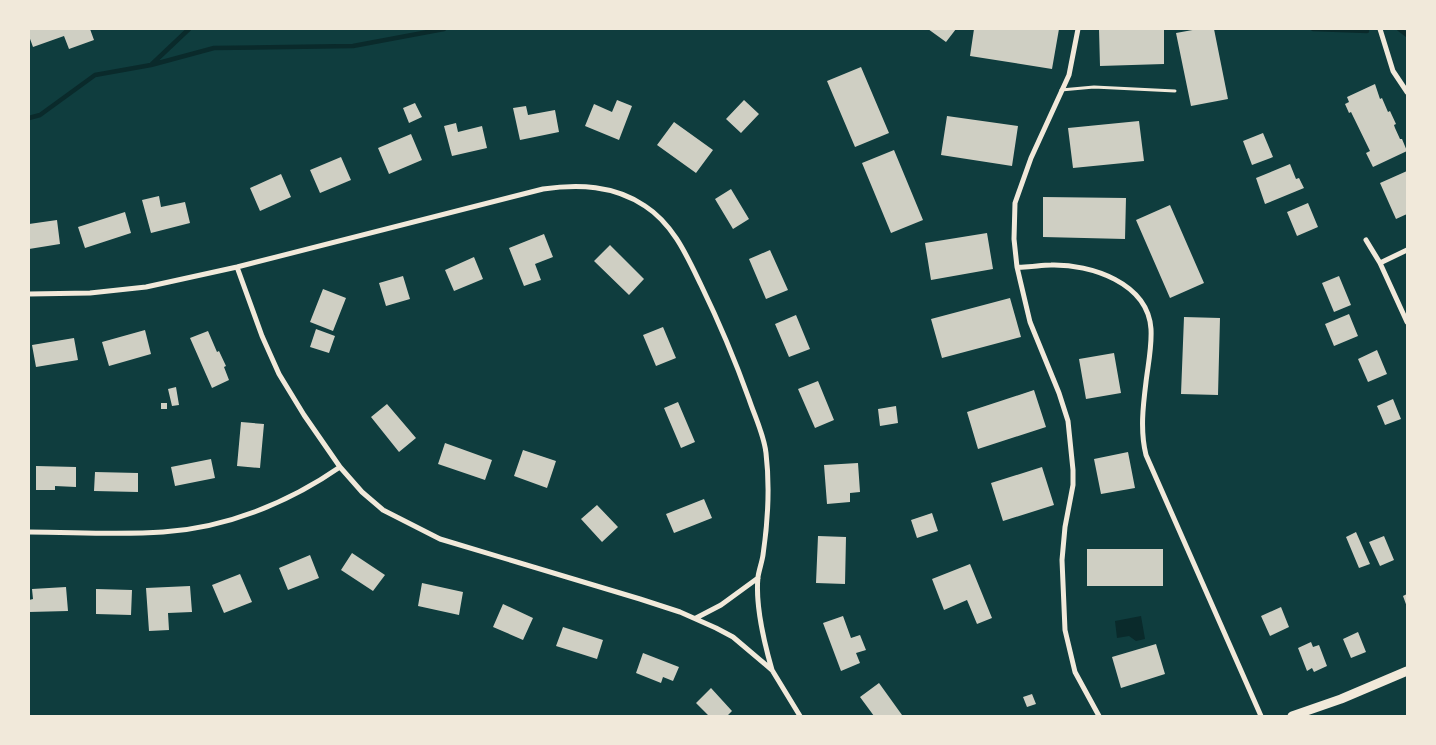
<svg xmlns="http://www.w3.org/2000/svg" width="1436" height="745" font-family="'IBM Plex Sans',sans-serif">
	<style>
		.water { fill: #0a2a2b }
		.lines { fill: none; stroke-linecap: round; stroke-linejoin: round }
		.stream { stroke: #0a2a2b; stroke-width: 4.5 }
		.building { fill: #cfcfc3 }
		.service { stroke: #f1e9da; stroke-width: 3 }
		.minor { stroke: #f1e9da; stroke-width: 5 }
		.tertiary { stroke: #f1e9da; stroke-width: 9 }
	</style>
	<rect width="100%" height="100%" fill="#0f3d3e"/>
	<path class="water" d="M1141 616 1145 639 1136 641 1129 636 1117 638 1115 621Z"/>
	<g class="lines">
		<path class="stream" d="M1313 29 1367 31
			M1399 29 1407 35
			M152 64 189 29
			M29 118 40 115 95 75 151 65 214 48 353 46 444 29"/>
	</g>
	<path class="building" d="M29 29H90L94 40 69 49 64 36 33 47 29 36Z
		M928 29H956L946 42Z
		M974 29H1059L1052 69 970 56Z
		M1099 29H1164V64L1100 66Z
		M1198 29H1214L1228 99 1191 106 1176 33Z
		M861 67 889 133 855 147 827 81Z
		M1375 84 1380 99 1382 98 1388 112 1390 111 1396 124 1394 125 1395 128 1400 139H1402L1407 151 1373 167 1366 153 1370 151 1351 112 1349 113 1345 104 1349 102 1347 97Z
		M617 100 632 106 619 140 585 126 594 104 612 112Z
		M744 100 759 114 741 133 726 119Z
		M415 103 422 117 409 123 403 108Z
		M526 106 528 115 555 110 559 132 520 140 513 108Z
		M947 116 1018 126 1012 166 941 155Z
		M1139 121 1144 161 1073 168 1068 128Z
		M674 122 713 150 696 173 657 145Z
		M456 123 458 132 482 126 487 148 452 156 444 126Z
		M1263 133 1273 157 1252 165 1243 141Z
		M411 134 422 160 389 174 378 148Z
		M894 150 923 220 891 233 862 163Z
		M341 157 351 180 320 193 310 170Z
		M1290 164 1296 179 1299 178 1304 188 1265 204 1256 178Z
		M1407 171V214L1396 219 1380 183Z
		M281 174 291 197 260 211 250 188Z
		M731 189 749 219 733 229 715 199Z
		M159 196 161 207 185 202 190 223 151 233 142 200Z
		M1043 197 1126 198 1125 239 1043 237Z
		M1308 203 1318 227 1297 236 1287 212Z
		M1170 205 1204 283 1170 298 1136 220Z
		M125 212 131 233 85 248 78 227Z
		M57 220 60 244 29 249V224Z
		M987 233 993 269 931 280 925 243Z
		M544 234 553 257 535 264 541 280 524 286 509 248Z
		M610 245 644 279 629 295 594 261Z
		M770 250 788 290 766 299 749 259Z
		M474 257 483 279 454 291 445 270Z
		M403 276 410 299 386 306 379 283Z
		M1339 276 1351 305 1334 312 1322 283Z
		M323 289 346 298 333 331 310 322Z
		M1010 298 1021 337 942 358 931 319Z
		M1349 314 1358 336 1334 346 1325 324Z
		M796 315 810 349 789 357 775 324Z
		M1184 317 1220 318 1218 395 1181 394Z
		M663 327 676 358 656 366 643 335Z
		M316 329 335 336 329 353 310 347Z
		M145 330 151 354 109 366 102 342Z
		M208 331 217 352 219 351 226 366 224 367 229 380 212 388 190 338Z
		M74 338 78 360 36 367 32 345Z
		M1377 350 1387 374 1368 382 1358 359Z
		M1114 353 1121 393 1086 399 1079 359Z
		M818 381 834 420 815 428 798 389Z
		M176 387 179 405 172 406 168 389Z
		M1034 390 1046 427 978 449 967 412Z
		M1393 399 1401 419 1385 425 1377 406Z
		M678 402 695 442 681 448 664 408Z
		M161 403H167V409H161Z
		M387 404 416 438 399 452 371 417Z
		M896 406 898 423 880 426 878 409Z
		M241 422 264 424 260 468 237 466Z
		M445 443 492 460 485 480 438 464Z
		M523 450 556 461 547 488 514 476Z
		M1128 452 1135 488 1101 494 1094 459Z
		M211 459 215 478 175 486 171 467Z
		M858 463 860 492 850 493V502L827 504 824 465Z
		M36 466 76 467V487L55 486V490H36Z
		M1042 467 1054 505 1003 521 991 483Z
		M95 472 138 473V492L94 491Z
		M704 499 712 518 674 533 666 514Z
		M597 505 618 527 602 542 581 519Z
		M932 513 938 531 917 538 911 520Z
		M1356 532 1370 564 1359 568 1346 537Z
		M818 536 846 537 845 584 816 583Z
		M1384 536 1394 560 1380 566 1369 542Z
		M1087 549H1163V586H1087Z
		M352 553 385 575 373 591 341 570Z
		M310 555 319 578 288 590 279 568Z
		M970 564 992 618 977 624 967 600 944 610 932 579Z
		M240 574 252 602 224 613 212 585Z
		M422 583 463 592 459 615 418 606Z
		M190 586 192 612 168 613 169 630 149 631 146 588Z
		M66 587 68 611 29 612V600L33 599 32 589Z
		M96 589 132 590 131 615 96 614Z
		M1407 594V607L1403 596Z
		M503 604 533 618 523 640 493 627Z
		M1281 607 1289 627 1270 636 1261 616Z
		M843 616 851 638 860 635 866 650 856 653 860 663 841 671 823 623Z
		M563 627 603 640 597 659 556 646Z
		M1358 632 1366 652 1351 658 1343 639Z
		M1311 642 1313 647 1319 645 1327 666 1314 672 1312 668 1307 671 1298 648Z
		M1156 644 1165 674 1121 688 1112 657Z
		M643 653 679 667 673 681 663 677 661 683 636 673Z
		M879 683 902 715 900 716H874L860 697Z
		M711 688 732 711 727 716H709L696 703Z
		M1032 694 1036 704 1027 707 1023 697Z"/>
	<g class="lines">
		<path class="service" d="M1061 90 1094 87 1175 91"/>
		<path class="minor" d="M1078 29 1069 75 1031 158 1015 203 1014 239 1017 267 1030 322 1059 393 1068 421 1073 470V485L1065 527 1062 560 1065 630 1075 672 1099 716
			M1380 29 1393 71 1407 92
			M1366 240 1380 263 1407 322
			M1380 263 1407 250
			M237 267 262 336 279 374 304 415 340 467 362 492 383 510 440 539 640 599 680 612 716 628 733 637 772 670 800 716
			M1017 267C1029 268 1040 265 1051 265 1091 264 1148 283 1151 329 1152 347 1148 365 1146 382 1143 406 1140 431 1146 455L1261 716
			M29 294 90 293 146 287 237 267 543 189C578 184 614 185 645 206 673 224 687 256 701 285 719 322 735 360 749 399 755 417 764 435 766 453 770 487 768 521 763 555 762 562 759 570 758 577 755 606 764 642 772 670
			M29 532C73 532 118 535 163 532 226 528 288 503 340 467
			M696 618 721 605 758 578"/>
		<path class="tertiary" d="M1292 716 1341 699 1407 671"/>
	</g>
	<rect width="1436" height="745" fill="none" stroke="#f1e9da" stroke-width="60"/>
</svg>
